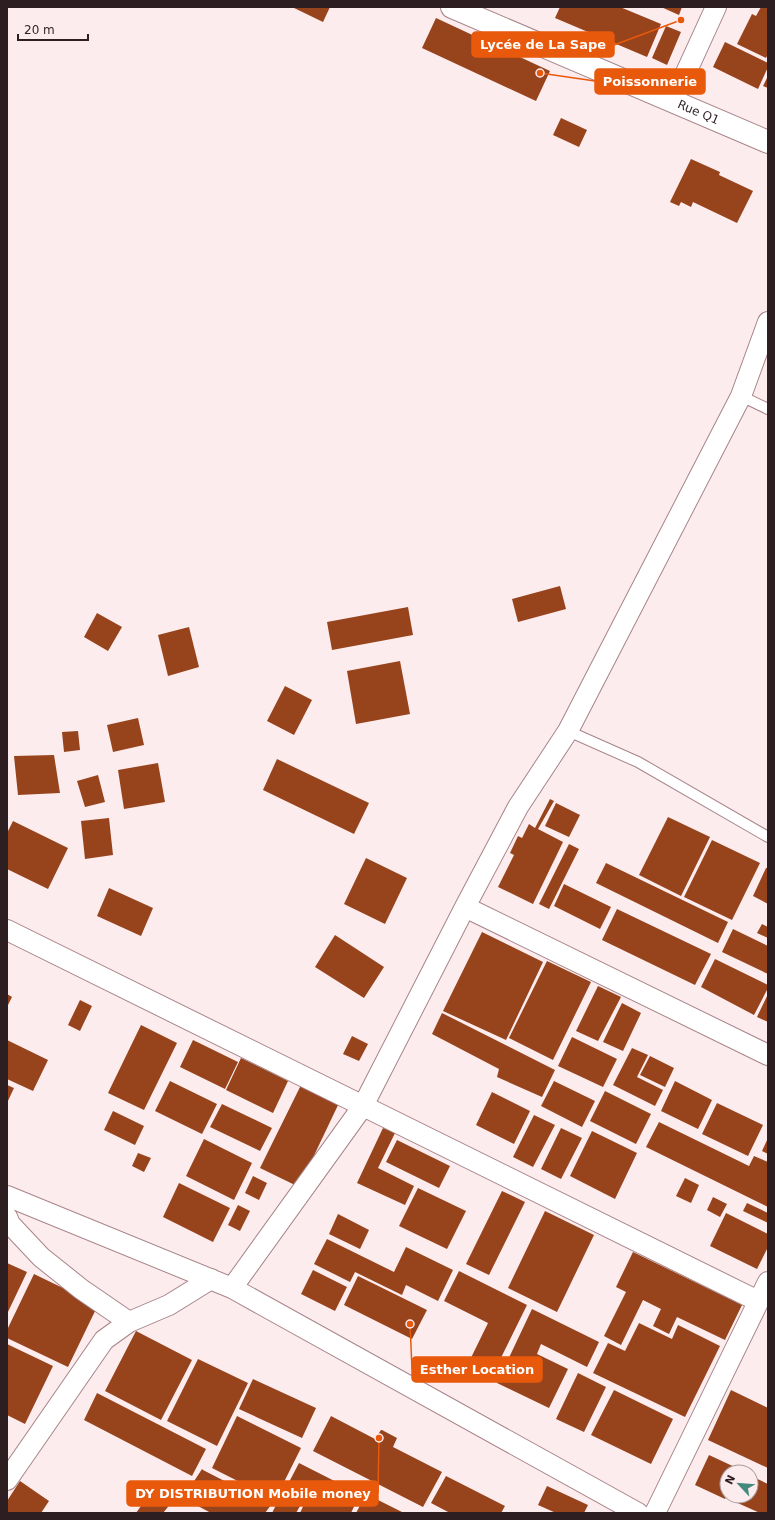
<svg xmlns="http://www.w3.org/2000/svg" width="775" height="1520" font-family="'DejaVu Sans',sans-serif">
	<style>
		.building { fill: #97431c }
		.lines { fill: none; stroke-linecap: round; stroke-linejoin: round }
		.lane-casing { stroke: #a78489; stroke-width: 12 }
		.street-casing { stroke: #a78489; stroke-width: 22 }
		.secondary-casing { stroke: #a78489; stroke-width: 24 }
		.lane { stroke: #fff; stroke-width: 10 }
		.street { stroke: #fff; stroke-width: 20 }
		.secondary { stroke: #fff; stroke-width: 22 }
		.labels { text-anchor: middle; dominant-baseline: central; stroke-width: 4; stroke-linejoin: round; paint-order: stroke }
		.street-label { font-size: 12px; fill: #2d1f21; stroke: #fcecee }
		.leader { fill: none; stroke: #e8590c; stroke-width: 1.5 }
		.callout-dot { fill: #e8590c; stroke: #fcecee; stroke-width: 1.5 }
		.callout { fill: #e8590c; stroke: #e8590c; stroke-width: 1.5 }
		.callout-label { font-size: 13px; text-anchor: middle; font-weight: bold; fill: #fff }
	</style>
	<rect width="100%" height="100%" fill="#fcecee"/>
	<path class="building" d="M292 7H330L323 22Z
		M560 7H620L661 24 647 57 555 18Z
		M661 7H682L679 15Z
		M761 7H768V54L766 58 737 44 752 14 756 16Z
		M436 18 550 71 536 101 422 48Z
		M666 26 681 32 667 65 652 58Z
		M725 42 768 63V67L758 89 713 67Z
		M768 76V88L763 86Z
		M561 118 587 130 579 147 553 135Z
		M691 159 720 172 719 175 753 191 737 223 693 202 691 207 681 202 679 206 670 202Z
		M560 586 566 609 518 622 512 599Z
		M408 607 413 635 332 650 327 622Z
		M97 613 122 627 108 651 84 637Z
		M189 627 199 667 168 676 158 635Z
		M400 661 410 714 356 724 347 671Z
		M285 686 312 700 294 735 267 721Z
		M138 718 144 745 113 752 107 725Z
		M78 731 80 750 64 752 62 732Z
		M54 755 60 793 18 795 14 756Z
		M277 759 369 803 354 834 263 790Z
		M158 763 165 802 124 809 118 770Z
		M98 775 105 802 85 807 77 781Z
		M550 799 554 801 538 829 563 842 533 904 498 887 514 855 510 853 518 836 522 838 529 824 535 828Z
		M556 803 580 815 569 837 545 826Z
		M668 817 710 837 681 896 639 875Z
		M109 818 113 855 85 859 81 821Z
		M13 821 68 848 48 889 7 869V833Z
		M712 840 760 863 732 920 684 897Z
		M569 844 579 849 549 909 539 904Z
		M366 858 407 878 385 924 344 904Z
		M606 863 728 922 718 943 596 883Z
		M766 868H768V904L753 896Z
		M564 884 611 907 600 929 554 906Z
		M109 888 153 908 141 936 97 916Z
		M617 909 711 954 695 985 602 940Z
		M762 924 768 927V938L757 933Z
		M733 929 768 946V974L722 952Z
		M482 932 543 962 506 1040 443 1011Z
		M335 935 384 967 364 998 315 967Z
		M715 959 768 985V988L754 1015 701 987Z
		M547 961 591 982 553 1060 509 1038Z
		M598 986 621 997 598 1041 576 1031Z
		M7 994 12 997 7 1007Z
		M768 994V1022L757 1017Z
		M80 1000 92 1006 80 1031 68 1025Z
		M622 1003 641 1013 623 1051 603 1042Z
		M442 1013 555 1070 542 1097 497 1077 499 1069 432 1034Z
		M141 1025 177 1043 144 1110 108 1093Z
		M352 1036 368 1044 359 1061 343 1054Z
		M572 1037 617 1059 603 1087 558 1066Z
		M7 1040 48 1060 33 1091 7 1079Z
		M193 1040 238 1062 225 1089 180 1067Z
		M632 1048 648 1055 637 1077 663 1090 655 1106 613 1085Z
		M650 1056 674 1068 665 1087 640 1075Z
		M241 1058 288 1081 273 1113 226 1090Z
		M170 1081 217 1104 202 1134 155 1111Z
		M554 1081 595 1101 582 1127 541 1106Z
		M675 1081 712 1100 698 1129 661 1111Z
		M7 1085 14 1088 7 1103Z
		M301 1085 339 1103 299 1187 260 1168Z
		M605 1091 651 1114 636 1144 590 1121Z
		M492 1092 530 1111 514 1144 476 1125Z
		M717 1103 763 1125 748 1156 702 1134Z
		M222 1104 272 1128 260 1151 210 1127Z
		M113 1111 144 1126 135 1145 104 1130Z
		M534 1115 555 1125 533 1167 513 1157Z
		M659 1122 749 1166 754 1156 768 1162V1207L646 1147Z
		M383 1128 395 1133 378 1168 414 1186 405 1205 357 1183Z
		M561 1128 582 1138 561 1179 541 1169Z
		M592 1131 637 1153 615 1199 570 1176Z
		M768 1138V1154L762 1151Z
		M204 1139 252 1163 234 1200 186 1176Z
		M397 1140 450 1166 439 1188 386 1162Z
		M138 1153 151 1158 144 1172 132 1166Z
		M253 1176 267 1183 259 1200 245 1193Z
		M685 1178 699 1185 691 1203 676 1196Z
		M179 1183 230 1208 213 1242 163 1217Z
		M418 1188 466 1211 447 1249 399 1226Z
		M502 1191 525 1202 489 1275 466 1264Z
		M713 1197 727 1204 720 1217 707 1210Z
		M747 1203 768 1213V1223L743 1211Z
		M238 1205 250 1211 240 1231 228 1225Z
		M545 1211 594 1235 557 1312 508 1288Z
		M726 1213 768 1234V1247L757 1269 710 1246Z
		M338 1214 369 1230 360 1249 329 1234Z
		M327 1239 394 1272 406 1247 453 1270 438 1301 406 1285 402 1295 355 1272 350 1282 314 1264Z
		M633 1252 742 1305 725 1340 677 1317 669 1334 653 1326 661 1309 643 1300 621 1345 604 1336 626 1292 616 1287Z
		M7 1263 27 1272 7 1314Z
		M313 1270 347 1287 335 1311 301 1294Z
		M459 1271 527 1305 490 1380 466 1368 488 1323 444 1301Z
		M34 1274 98 1305 68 1367 7 1338V1330Z
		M358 1276 427 1310 412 1339 344 1305Z
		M532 1309 599 1342 587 1367 541 1344 537 1354 568 1369 549 1408 497 1383Z
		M639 1323 672 1339 678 1325 720 1346 685 1417 593 1373 608 1343 625 1351Z
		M136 1331 192 1360 161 1420 105 1391Z
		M7 1344 53 1366 25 1424 7 1415Z
		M198 1359 248 1383 217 1446 167 1421Z
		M578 1373 606 1387 584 1432 556 1419Z
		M253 1379 316 1408 302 1438 239 1409Z
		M614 1390 673 1419 651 1464 591 1435Z
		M731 1390 768 1408V1468L708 1440Z
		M97 1393 206 1449 192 1476 84 1420Z
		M237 1416 301 1448 275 1500 212 1468Z
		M331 1416 375 1439 381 1430H382L397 1438 393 1447 442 1472 423 1507 313 1451Z
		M709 1455 739 1469 738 1472H727V1495L725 1499 695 1485Z
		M299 1463 360 1494 351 1513H300L308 1496 287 1486Z
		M202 1469 203 1470 271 1505 265 1513H211L183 1498Z
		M446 1476 505 1506 501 1513H450L431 1503Z
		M751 1476 768 1484V1513H760L731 1500 733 1496H751Z
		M20 1481 49 1501 41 1513H7V1501Z
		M547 1486 588 1505 584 1513H556L538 1505Z
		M153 1489 172 1502 163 1513H136Z
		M284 1489 304 1499 296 1513H272Z
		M366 1494 404 1513H356Z"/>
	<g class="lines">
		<g class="lane-casing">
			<path id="lane" d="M741 396 768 409
				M568 731 638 762 768 837"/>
		</g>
		<g class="street-casing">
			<path id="street" d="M673 101 716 7
				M465 907 768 1055
				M7 930 758 1301
				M7 1196 232 1288 638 1513
				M7 1217 10 1224 41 1257 81 1289 129 1322
				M232 1288 363 1106 465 907 518 807 568 731 741 396 768 322
				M7 1480 104 1340 129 1322 169 1305 211 1279
				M655 1513 768 1282"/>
		</g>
		<g class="secondary-casing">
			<g id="secondary">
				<path id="s1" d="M452 7 768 142"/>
			</g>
		</g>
		<use href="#lane" class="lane"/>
		<use href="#street" class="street"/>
		<use href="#secondary" class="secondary"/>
	</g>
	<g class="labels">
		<g class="street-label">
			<text stroke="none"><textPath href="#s1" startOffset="268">Rue Q1</textPath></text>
		</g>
	</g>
	<path class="leader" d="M681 20L614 45M540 73L595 81M410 1324L412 1369M379 1438L378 1493"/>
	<g class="callout-dot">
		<circle cx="681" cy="20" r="4"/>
		<circle cx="540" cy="73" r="4"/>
		<circle cx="410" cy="1324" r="4"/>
		<circle cx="379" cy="1438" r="4"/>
	</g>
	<g class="callout">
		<rect x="472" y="32" width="142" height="25" rx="4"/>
		<rect x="595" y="69" width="110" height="25" rx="4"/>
		<rect x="412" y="1357" width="130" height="25" rx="4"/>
		<rect x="127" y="1481" width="251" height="25" rx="4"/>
	</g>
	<g class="callout-label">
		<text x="543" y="49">Lycée de La Sape</text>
		<text x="650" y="86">Poissonnerie</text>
		<text x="477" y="1374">Esther Location</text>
		<text x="253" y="1498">DY DISTRIBUTION Mobile money</text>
	</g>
	<rect width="775" height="1520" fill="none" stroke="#2d1f21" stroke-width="16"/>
	<g transform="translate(739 1484) rotate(296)"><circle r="19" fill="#fcecee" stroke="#a99a9c"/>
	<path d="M0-3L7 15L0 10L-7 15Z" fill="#45897c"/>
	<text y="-6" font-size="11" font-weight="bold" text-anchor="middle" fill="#2d1f21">N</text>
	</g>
	<path d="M18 34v6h70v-6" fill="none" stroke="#2d1f21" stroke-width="2"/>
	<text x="24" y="34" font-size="12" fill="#2d1f21" stroke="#fcecee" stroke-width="3" paint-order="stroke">20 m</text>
</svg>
